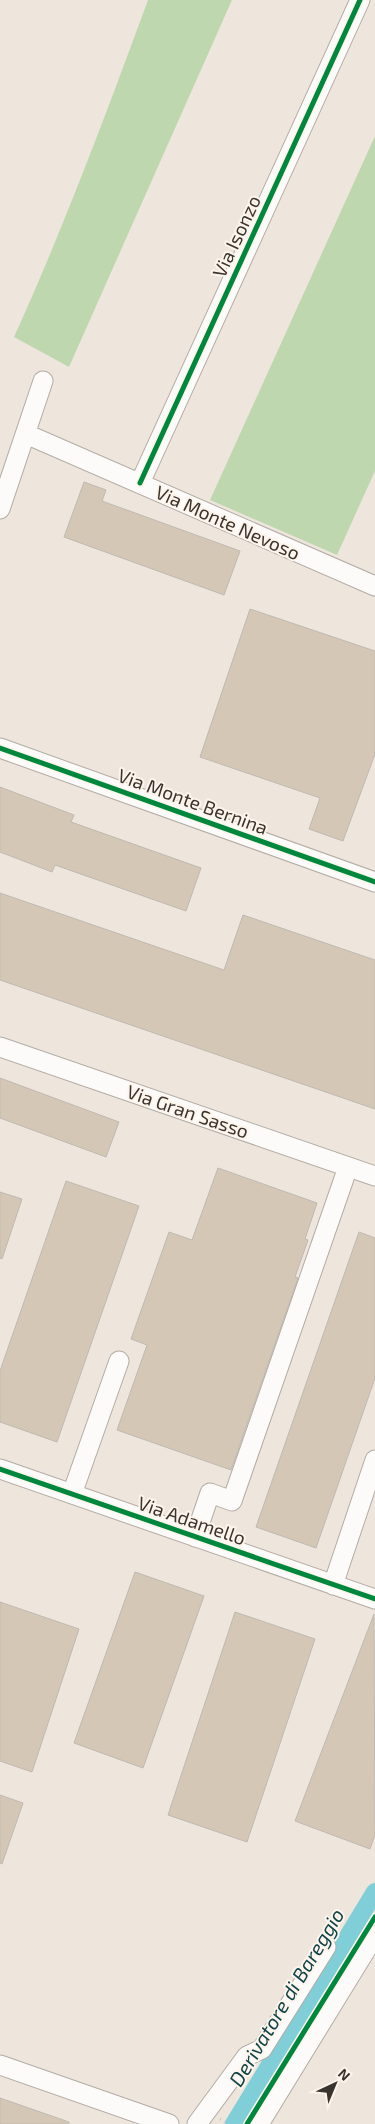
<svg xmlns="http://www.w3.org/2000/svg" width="375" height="2124" font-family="'Exo 2',sans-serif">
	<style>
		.green { fill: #bfd7ae }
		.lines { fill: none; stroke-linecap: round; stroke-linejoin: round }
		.canal { stroke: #80ced7; stroke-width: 18 }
		.building { fill: #d5c7b5; stroke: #bfb9b2 }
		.minor-casing { stroke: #b2aca4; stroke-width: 21 }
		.path { stroke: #cbc8c5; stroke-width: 3; stroke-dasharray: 1 4; stroke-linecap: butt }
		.minor { stroke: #fcfbfa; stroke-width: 19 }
		.cycleway-casing { stroke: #fdf5eb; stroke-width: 8 }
		.cycleway { stroke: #00873e; stroke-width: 5 }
		.labels { text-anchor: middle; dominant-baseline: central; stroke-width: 4; stroke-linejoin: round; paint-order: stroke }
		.street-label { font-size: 19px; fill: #3a342e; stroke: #fdf5eb }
		.water-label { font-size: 20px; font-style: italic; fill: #10444b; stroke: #fdf5eb }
	</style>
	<rect width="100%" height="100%" fill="#eee6dd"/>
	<path class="green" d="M148 0H232L69 367 14 337C64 227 106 114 148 0Z
		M375 136V471L337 555 210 500Z"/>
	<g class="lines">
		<path class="canal" d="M234 2124 375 1892"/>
	</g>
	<path class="building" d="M84 482 106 490 102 501 240 551 224 595 64 537Z
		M250 609 375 651V754L343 841 309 829 320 798 200 757Z
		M0 787 74 815 71 822 201 868 186 911 55 865 52 872 0 852Z
		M0 893 224 970 243 915 375 960V1109L0 980Z
		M0 1078 119 1122 106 1157 0 1118Z
		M218 1168 317 1203 305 1239 308 1240 295 1277 298 1278 231 1470 117 1430 147 1345 131 1339 169 1232 192 1240Z
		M66 1181 139 1206 57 1442 0 1422V1371Z
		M0 1192 22 1199 2 1259 0 1258Z
		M359 1232 375 1238V1378L316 1548 256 1527Z
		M135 1572 204 1596 143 1768 74 1743Z
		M0 1602 79 1629 32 1772 0 1761Z
		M235 1612 315 1639 247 1842 168 1815Z
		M374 1614 375 1835 370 1849 295 1821Z
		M0 1795 23 1803 2 1864 0 1863Z
		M0 2098 69 2122V2124H0Z"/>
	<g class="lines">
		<g class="minor-casing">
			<path id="minor" d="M26 434 375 586
				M140 483 360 0
				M0 509 43 381
				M0 748 375 882
				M0 1047 375 1176
				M0 1469 375 1599
				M72 1494 119 1361
				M195 1537 210 1493 232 1501 348 1167
				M333 1585 375 1460
				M0 2065 169 2124
				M197 2124 247 2056 262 2049 326 1947
				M259 2124 375 1935"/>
		</g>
		<path class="path" d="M220 2119 228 2124"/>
		<use href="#minor" class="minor"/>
		<g class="cycleway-casing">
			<path id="cycleway" d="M140 483 360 0
				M0 748 375 882
				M0 1469 375 1599
				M247 2124 375 1917"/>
		</g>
		<use href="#cycleway" class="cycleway"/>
	</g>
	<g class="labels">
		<g class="street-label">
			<text transform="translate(236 236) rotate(-65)">Via Isonzo</text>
			<text transform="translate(228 522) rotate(24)">Via Monte Nevoso</text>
			<text transform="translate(193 801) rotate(20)">Via Monte Bernina</text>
			<text transform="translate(188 1111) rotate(19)">Via Gran Sasso</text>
			<text transform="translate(192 1520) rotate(19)">Via Adamello</text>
		</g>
		<g class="water-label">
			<text transform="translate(286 1997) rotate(-59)">Derivatore di Bareggio</text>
		</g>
	</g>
	<g transform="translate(335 2084) rotate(44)" stroke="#fdf5eb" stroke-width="4" paint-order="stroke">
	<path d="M0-4L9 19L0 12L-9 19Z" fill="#3a342e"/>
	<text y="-8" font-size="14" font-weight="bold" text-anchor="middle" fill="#3a342e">N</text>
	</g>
</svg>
